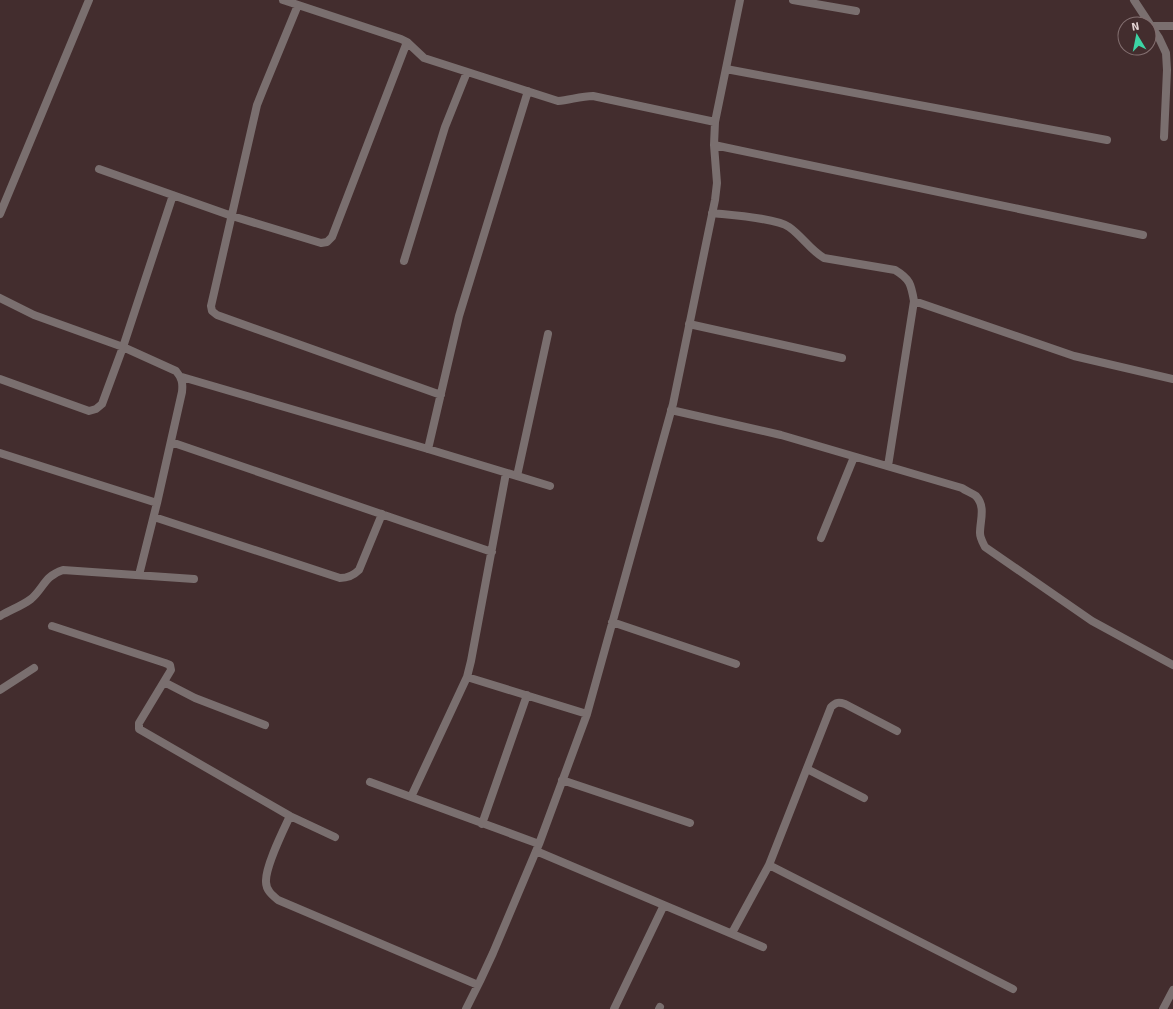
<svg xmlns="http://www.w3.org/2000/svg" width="1173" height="1009" font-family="Signika,sans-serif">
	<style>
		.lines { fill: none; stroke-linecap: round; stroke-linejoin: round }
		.lane { stroke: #7a6f6f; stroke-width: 8 }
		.street { stroke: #7a6f6f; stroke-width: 8 }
	</style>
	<rect width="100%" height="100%" fill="#432d2e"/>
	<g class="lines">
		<path class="lane" d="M1151 26H1173
			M807 769 864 798"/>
		<path class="street" d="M283 0 401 39 407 42 424 58 558 101C570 100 581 96 593 96L715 122
			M793 0 856 11
			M1134 0 1159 38 1166 53 1167 70 1164 137
			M298 5 263 90 257 105 211 306 212 311 217 315 441 395
			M726 69 1107 140
			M714 145 1143 235
			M99 169 232 216 321 243 327 242 332 237 407 42
			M712 213C730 215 776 218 789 227 802 236 810 250 824 258L895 270C910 279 911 284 914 301L888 466
			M0 214 89 0
			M404 261 445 127 467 72
			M0 298 34 315 123 347 176 371C182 378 183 383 182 392L157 503 139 575
			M914 301 1074 356 1173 379
			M689 324 842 358
			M182 377 428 449 550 486
			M0 379 89 411 96 409 102 404 123 347 173 195
			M671 410 781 435 962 488C966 491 972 493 976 496 986 507 980 520 980 533 980 538 983 543 985 547L1092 621 1173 665
			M171 442 492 552
			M428 449 459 316 528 91
			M0 453 157 503
			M517 476 548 334
			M154 517 340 578C348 578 353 576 359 570L382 514
			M821 538 854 457
			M0 616C10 610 22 606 31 599 44 588 44 576 63 570L194 579
			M612 622 736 664
			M52 626 165 663 170 665 171 670 139 723V729L290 816 335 837
			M467 677 587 714
			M164 682 195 698 265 725
			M0 690 34 668
			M562 780 690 823
			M370 782 539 844
			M411 797 467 677 471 661 506 473
			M290 816C283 831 265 867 266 882 266 890 272 895 278 900L478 985
			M482 824 527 695
			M536 851 763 947
			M769 865 1013 989
			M732 933 769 865 831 707C836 702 839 702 845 704L897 731
			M466 1009 480 981 493 953 539 844 587 714 673 404 715 200 717 183 714 145 715 122 740 0
			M614 1009 664 905
			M659 1009 660 1007
			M1163 1009 1173 990"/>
	</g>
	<g transform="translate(1137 36) rotate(350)"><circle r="19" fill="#432d2e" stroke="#836f70"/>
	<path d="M0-3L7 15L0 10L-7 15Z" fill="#3cd4a4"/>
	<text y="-6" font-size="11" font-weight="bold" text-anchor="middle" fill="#e2d3d3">N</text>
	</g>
</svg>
